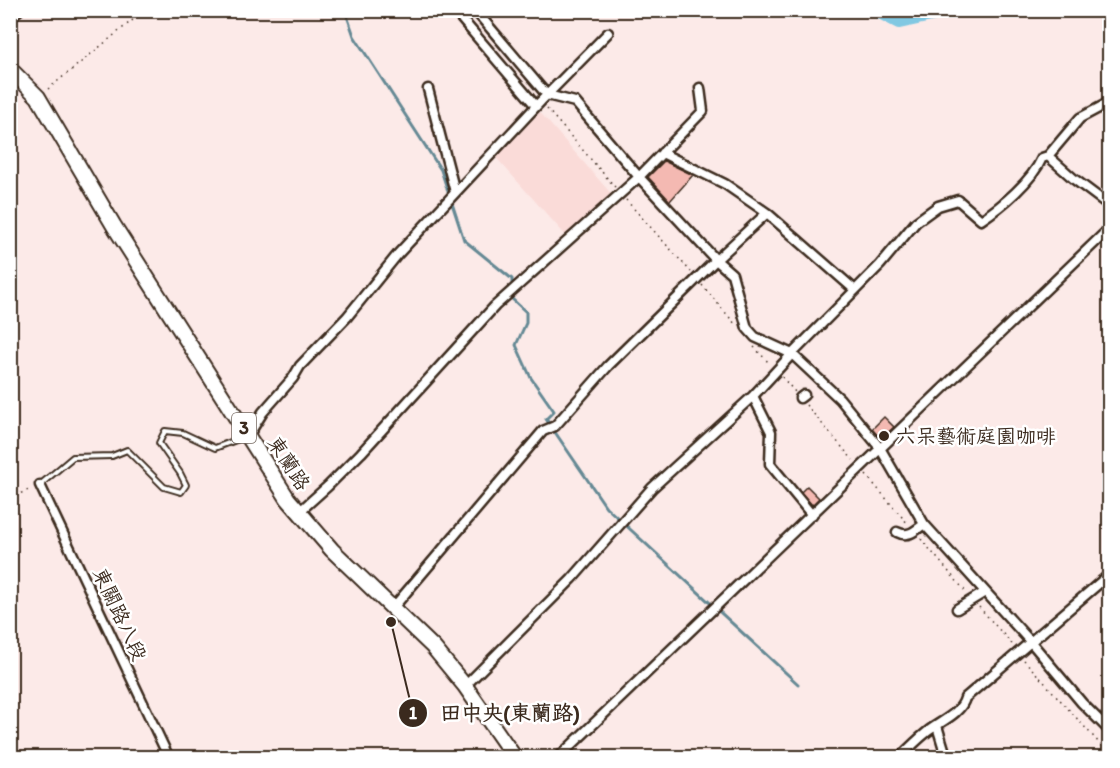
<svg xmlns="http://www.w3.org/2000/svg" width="1120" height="768" font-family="Itim,'LXGW WenKai TC',sans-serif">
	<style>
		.built { fill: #fadbd8 }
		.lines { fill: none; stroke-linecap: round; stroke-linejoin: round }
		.stream { stroke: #658994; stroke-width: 3 }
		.river { stroke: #81c8e2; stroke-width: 16 }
		.building { fill: #f4b9b2; stroke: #3b2a1e; stroke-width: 1.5 }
		.lane-casing { stroke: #3b2a1e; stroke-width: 8 }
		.street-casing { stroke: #3b2a1e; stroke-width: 13 }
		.primary-casing { stroke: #3b2a1e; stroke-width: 18 }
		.path { stroke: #3b2a1e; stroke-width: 1.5; stroke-dasharray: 1.5 4.5; stroke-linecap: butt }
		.lane { stroke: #fff; stroke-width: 4 }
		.street { stroke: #fff; stroke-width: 8 }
		.primary { stroke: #fff; stroke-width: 14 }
		.poi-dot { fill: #3b2a1e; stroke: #fff; stroke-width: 2 }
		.labels { text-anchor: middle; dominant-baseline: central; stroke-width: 5; stroke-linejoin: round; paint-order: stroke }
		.shield { fill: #fff; stroke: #766a62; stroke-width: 1.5 }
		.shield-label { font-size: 18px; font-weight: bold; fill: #3b2a1e }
		.poi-label { font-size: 20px; fill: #3b2a1e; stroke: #fff; text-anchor: start }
		.street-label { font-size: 20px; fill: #3b2a1e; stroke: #fff }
		.leader { fill: none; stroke: #3b2a1e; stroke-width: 2 }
		.callout-dot { fill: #3b2a1e; stroke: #fff; stroke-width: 2 }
		.mark-label { font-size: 18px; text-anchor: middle; font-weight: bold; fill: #fff }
		.callout-label { font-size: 21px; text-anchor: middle; font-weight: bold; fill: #3b2a1e; stroke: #fff; stroke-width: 5; stroke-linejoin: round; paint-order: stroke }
	</style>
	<rect width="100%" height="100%" fill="#fceae8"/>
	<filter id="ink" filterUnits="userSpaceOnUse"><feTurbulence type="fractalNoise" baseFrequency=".0167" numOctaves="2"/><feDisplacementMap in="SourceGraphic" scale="12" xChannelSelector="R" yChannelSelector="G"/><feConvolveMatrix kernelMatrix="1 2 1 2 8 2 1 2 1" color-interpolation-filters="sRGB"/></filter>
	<g filter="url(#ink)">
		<path class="built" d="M537 109 614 197 568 238 493 154Z"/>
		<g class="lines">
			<path class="stream" d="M345 10 354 36 441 170 464 240 512 279V288
				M511 295V298L526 312V323L516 345 531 378 554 411 546 419 606 507 798 684"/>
			<path class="river" d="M878 10 899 21 949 10"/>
		</g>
		<path class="building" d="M664 161 693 175 670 201 648 177Z
			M884 417 894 427 881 439 872 429Z
			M807 486 819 498 812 505 801 492Z"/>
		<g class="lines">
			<g class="lane-casing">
				<path id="lane" d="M41 484 73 457 112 456 127 450 164 487 181 492 186 485 180 473 159 443 165 431 183 433 215 448 244 437"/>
			</g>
			<g class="street-casing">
				<path id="street" d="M454 10 536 106
					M475 10 547 95 575 102 639 177 716 260 732 274 747 328 755 337 792 354 840 399 880 448 924 524 1030 641 1082 703 1110 731
					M10 18 19 10
					M428 89 455 192
					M662 153 725 184 767 213 855 290
					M1048 156 1074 179 1110 206
					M753 396 771 432 770 464 812 515
					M800 398 804 395
					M248 436 263 412 293 378 300 366 347 317 398 254 541 101 608 33
					M40 485 169 758
					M299 512 328 486 361 453 495 306 639 177 703 111 700 88
					M897 532C908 538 915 531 924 524
					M392 609 543 431 555 426 608 366 716 260 767 213
					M957 609 985 592
					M465 686 572 579 652 488 753 396 792 354 880 265 916 222 938 206 958 200 981 220C1002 206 1032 181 1042 158L1048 156 1080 118 1110 102
					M937 726 944 749 945 758
					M558 758 1110 228
					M899 758C908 749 917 740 927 732 939 722 961 714 965 698L1110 574"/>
			</g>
			<g class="primary-casing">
				<path id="primary" d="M10 69 38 97 114 226 288 499 332 550 433 647 465 686 515 758"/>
			</g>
			<path class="path" d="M48 89 145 10
				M547 109 615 187
				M626 200 691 272
				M702 285 736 325
				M754 347 769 363
				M782 377 795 392
				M806 405 853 460
				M866 475 908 524
				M10 498 31 489
				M921 539 966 592
				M979 607 1012 644
				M1024 660 1110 755
				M10 756 16 758"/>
			<use href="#lane" class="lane"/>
			<use href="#street" class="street"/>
			<use href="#primary" class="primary"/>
		</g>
	</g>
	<circle class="poi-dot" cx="884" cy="436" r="6"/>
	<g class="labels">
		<rect class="shield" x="232" y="413" width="24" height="30" rx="4.5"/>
		<g class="shield-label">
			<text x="244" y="428">3</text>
		</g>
		<g class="poi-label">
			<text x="896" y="436">六呆藝術庭園咖啡</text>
		</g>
		<g class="street-label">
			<text transform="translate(289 463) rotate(57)">東蘭路</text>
			<text transform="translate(120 614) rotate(65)">東關路八段</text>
		</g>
	</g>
	<path class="leader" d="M391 622L413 713"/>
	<g class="callout-dot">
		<circle cx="391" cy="622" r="6"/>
		<circle cx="413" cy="713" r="15"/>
	</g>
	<g class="mark-label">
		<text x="413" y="719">1</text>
	</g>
	<g class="callout-label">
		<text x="510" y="720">田中央(東蘭路)</text>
	</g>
	<rect width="1120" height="768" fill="none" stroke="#fff" stroke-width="36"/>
	<rect x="18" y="18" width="1084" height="732" fill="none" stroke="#3b2a1e" stroke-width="2" filter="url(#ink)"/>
</svg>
